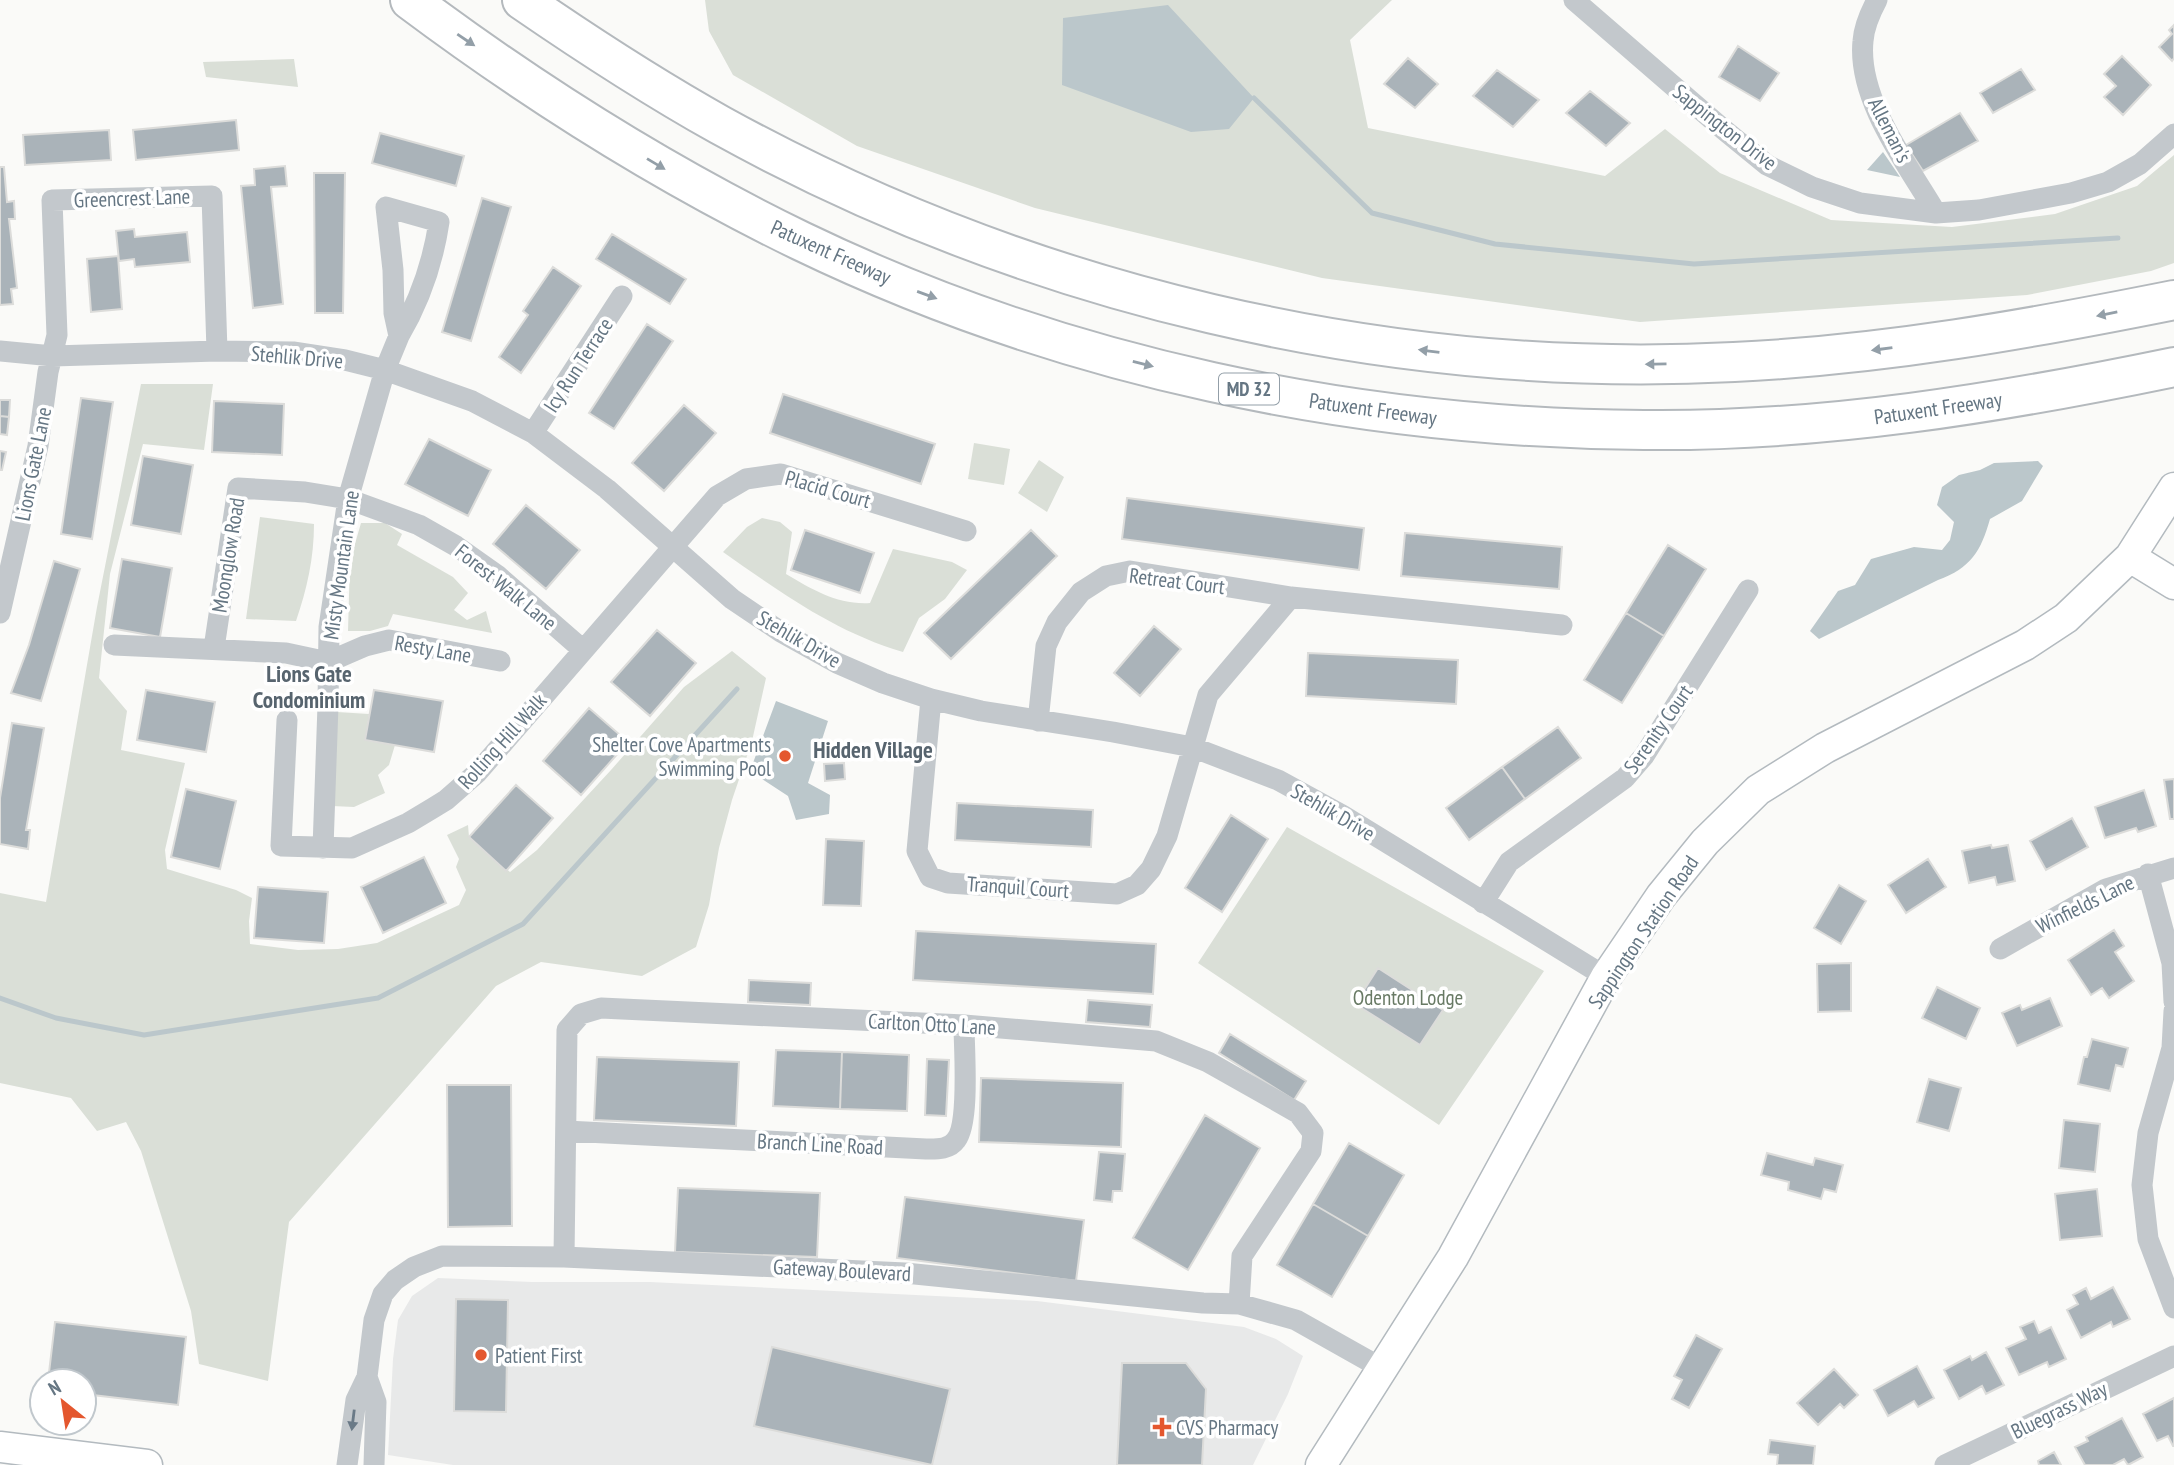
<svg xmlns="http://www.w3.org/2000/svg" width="2174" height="1465" font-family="'PT Sans Narrow',sans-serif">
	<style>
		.built { fill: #e8e9e9 }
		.green { fill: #dadfd7 }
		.water { fill: #bbc7cb }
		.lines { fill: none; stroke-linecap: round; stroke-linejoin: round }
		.stream { stroke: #bbc7cb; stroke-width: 5 }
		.building { fill: #aab3b9; stroke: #dcdcda; stroke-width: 2 }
		.secondary-casing { stroke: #b3babf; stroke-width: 33 }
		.motorway-casing { stroke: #b4b9bd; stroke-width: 42 }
		.minor { stroke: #c3c8cc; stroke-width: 21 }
		.secondary { stroke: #fff; stroke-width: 30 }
		.motorway { stroke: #fff; stroke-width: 38 }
		.oneway { fill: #939fa8 }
		.oneway2 { fill: #6a7a87 }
		.poi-dot { fill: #e4572e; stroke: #fff; stroke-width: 2.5 }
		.labels { text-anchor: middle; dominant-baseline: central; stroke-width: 7; stroke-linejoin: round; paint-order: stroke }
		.shield { fill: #fff; stroke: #939fa8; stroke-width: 2 }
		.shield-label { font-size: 19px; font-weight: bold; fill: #657683 }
		.street-label { font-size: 21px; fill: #657683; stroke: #fff }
		.poi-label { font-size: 21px; fill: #657683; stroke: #fff; text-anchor: start }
		.park-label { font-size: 21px; fill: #687a64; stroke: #fff }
		.neighbourhood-label { font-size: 23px; font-weight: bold; fill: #57646e; stroke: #fff }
	</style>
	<rect width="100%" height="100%" fill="#fafaf8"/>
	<path class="built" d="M438 1278 532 1282H650L1037 1301 1244 1327 1276 1339 1303 1356 1288 1394 1253 1465H453L388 1455 393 1359 398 1320 412 1296Z"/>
	<path class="green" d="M705 0H1392L1350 40 1368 128 1605 176 1665 129 1720 173 1831 220 1952 227 2055 214 2137 186 2174 155V263L2151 271 2027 295 1640 322 1322 278 1035 208 857 146 733 75 709 31Z
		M294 59 298 87 206 77 203 62Z
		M141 384H213L204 450 143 444 110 574 99 678 127 711 121 750 185 763 165 850 167 869 236 890 252 898 249 921 250 944 298 950 338 949 377 943 459 905 466 890 456 867 459 859 447 835 468 825 469 837 510 872 537 850 611 770 684 687 732 651 766 678 752 741 732 800 719 848 709 905 696 947 642 976 541 962 496 986 289 1222 268 1381 199 1364 191 1311 141 1151 126 1122 97 1131 71 1098 0 1083V893L46 902 97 607Z
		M974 443 1010 449 1004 485 968 479Z
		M1039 460 1064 477 1047 512 1018 493Z
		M260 517 314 524C314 558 307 589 296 621L246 619Z
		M762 518 780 522 792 532 786 574C813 590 838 605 870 603L893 549 952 562 967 570 945 599 919 618 903 652C835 632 780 592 723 552L747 527Z
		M361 523H385L402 534 397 545 453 577 468 593 454 610 467 620 486 611 492 633 393 614 388 626 370 631H348L350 561Z
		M337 712 369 714 365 740 395 745 389 765 378 775 385 793 354 807 332 806Z
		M1287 827 1544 971 1439 1125 1198 963Z"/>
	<path class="water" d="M1168 5 1254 98 1229 129 1191 132 1062 85 1063 18Z
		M1883 152 1900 177 1867 170Z
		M2038 461 2043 466 2022 501 1990 519C1981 551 1971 568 1938 580L1819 639 1810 631 1838 591 1855 585 1871 559 1914 547 1942 550 1950 540 1954 522 1937 505 1942 487 1959 475 1980 470 1994 463Z
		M776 701 828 721 808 783 830 795 829 814 796 820 788 796 750 771Z"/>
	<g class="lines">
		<path class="stream" d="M1254 98 1372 213 1495 244 1694 264 2118 238
			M0 998 56 1018 144 1035 378 998 523 924 737 689"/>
	</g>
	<path class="building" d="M2174 25V58L2172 61 2159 47 2172 34 2169 30Z
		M1738 46 1779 73 1760 101 1719 77Z
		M2122 56 2151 85 2123 115 2104 97 2116 86 2104 74Z
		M1408 58 1438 84 1415 108 1384 84Z
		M2021 69 2035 90 1993 113 1980 93Z
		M1497 70 1539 100 1513 127 1473 96Z
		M1590 91 1630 123 1606 146 1566 113Z
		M1960 113 1978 141 1923 171 1906 145Z
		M236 120 239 150 136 160 133 130Z
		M109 130 111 160 25 165 23 135Z
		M380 133 464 156 456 186 372 163Z
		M285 166 287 186 271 187 283 304 253 308 241 186 255 185 254 169Z
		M0 167H4L7 202 14 201 15 219H9L17 288 11 289 13 304 0 305Z
		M314 173H345L343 313H315Z
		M482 198 511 207 471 341 442 332Z
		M134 229 135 237 187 232 190 262 135 267 134 259 119 261 116 231Z
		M612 234 686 279 670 304 596 259Z
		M118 256 122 309 91 312 87 259Z
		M553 267 581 286 521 373 499 357 528 315 523 311Z
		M647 324 673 341 614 429 589 413Z
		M783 394 935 444 921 484 770 433Z
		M81 398 113 402 92 539 61 534Z
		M0 400H10L9 417 0 416Z
		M214 401 284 404 282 455 212 452Z
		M684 405 716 433 664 491 632 463Z
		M0 416 9 417 7 435 0 434Z
		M429 439 491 470 468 516 405 484Z
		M0 451 6 452 2 470H0Z
		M143 456 193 465 181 534 131 525Z
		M1127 498 1364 528 1359 570 1122 539Z
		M526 505 580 550 546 589 493 544Z
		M805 530 874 553 860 593 791 570Z
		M1031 530 1057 556 951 659 924 633Z
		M1405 533 1562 547 1559 589 1401 576Z
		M1668 545 1706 569 1664 636 1626 613Z
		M122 559 172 568 160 637 110 628Z
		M54 561 80 569 41 701 11 693 29 645Z
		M1626 613 1664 636 1622 703 1584 680Z
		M1154 626 1181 649 1140 696 1114 673Z
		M657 630 696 663 650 716 611 682Z
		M1308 653 1458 660 1456 704 1306 696Z
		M146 690 215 702 206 752 137 740Z
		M374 690 443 701 434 752 365 740Z
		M589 708 628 742 581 795 543 761Z
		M12 723 44 728 26 830H30L28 849 0 844V798Z
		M1558 727 1581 758 1525 799 1502 767Z
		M844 763 845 779 825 781 824 764Z
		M1502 767 1525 799 1469 840 1446 808Z
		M2174 779V819H2170L2164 780Z
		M516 785 553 818 506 871 469 837Z
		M186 789 236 801 220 869 171 857Z
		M2144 790 2156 826 2138 832 2136 828 2105 838 2095 807Z
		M957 803 1093 810 1091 847 955 840Z
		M1231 815 1268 839 1222 912 1185 888Z
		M2072 818 2088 847 2046 870 2030 841Z
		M826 839 864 841 861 906 823 905Z
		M1991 845 1992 848 2008 845 2015 881 1997 885 1995 877 1969 883 1962 851Z
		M424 857 446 903 383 933 361 887Z
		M1928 859 1946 887 1906 913 1888 885Z
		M1839 885 1866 901 1841 944 1814 928Z
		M258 887 328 892 324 943 254 938Z
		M2114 930 2124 946 2115 952 2134 981 2109 998 2102 988 2091 995 2068 960Z
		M916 931 1156 944 1153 994 913 980Z
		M1851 963V1011L1818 1012 1817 964Z
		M1378 968 1443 1010 1420 1045 1355 1004Z
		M749 980 811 983 810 1005 748 1002Z
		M1937 987 1980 1008 1966 1039 1922 1018Z
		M2050 998 2062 1026 2017 1046 2002 1013 2020 1005 2022 1010Z
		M1088 1000 1152 1005 1150 1027 1086 1022Z
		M1230 1034 1306 1081 1294 1100 1219 1053Z
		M2092 1039 2128 1048 2123 1067 2116 1065 2110 1091 2078 1084 2084 1057H2087Z
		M776 1050 842 1052 840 1109 773 1106Z
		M842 1052 909 1055 907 1111 840 1109Z
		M597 1057 739 1062 736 1126 594 1120Z
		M927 1059 949 1060 946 1116 925 1115Z
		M981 1078 1123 1083 1121 1147 979 1142Z
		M1929 1079 1961 1088 1949 1131 1917 1122Z
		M447 1085H511L512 1226 448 1227Z
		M1205 1115 1260 1148 1188 1270 1133 1238Z
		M2064 1120 2100 1124 2095 1172 2059 1168Z
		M1349 1143 1404 1175 1368 1236 1313 1204Z
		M1099 1152 1125 1154 1122 1191H1113L1112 1202 1094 1200Z
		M1767 1153 1813 1165 1815 1158 1843 1165 1836 1192 1824 1189 1821 1199 1788 1190 1789 1182 1761 1175Z
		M678 1188 820 1193 817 1257 675 1252Z
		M2097 1189 2102 1236 2060 1240 2055 1194Z
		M905 1197 1084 1220 1076 1281 897 1258Z
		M1313 1204 1368 1236 1332 1297 1277 1265Z
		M2113 1287 2130 1319 2113 1327 2111 1322 2081 1338 2067 1310 2078 1304 2073 1295 2086 1288 2091 1299Z
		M456 1299 508 1300 506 1412 454 1411Z
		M2034 1321 2039 1333 2051 1327 2066 1359 2049 1367 2047 1362 2019 1375 2006 1348 2026 1339 2020 1327Z
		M55 1322 186 1337 178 1405 84 1394V1381H48Z
		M1696 1335 1722 1349 1689 1408 1672 1399 1682 1380 1674 1376Z
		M772 1347 950 1389 932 1465 754 1426Z
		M1986 1352 2004 1385 1986 1394 1982 1386 1959 1399 1944 1370 1970 1356 1972 1360Z
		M1122 1363H1186L1206 1389 1202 1465H1117Z
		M1917 1366 1934 1398 1918 1407 1914 1401 1888 1416 1874 1390Z
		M1834 1369 1858 1395 1844 1408 1840 1404 1818 1425 1797 1403Z
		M2174 1398V1446H2173L2168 1436 2157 1441 2143 1414Z
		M2122 1418 2143 1457 2128 1465 2124 1459 2113 1465H2085L2075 1447 2088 1441 2086 1437Z
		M1770 1440 1815 1446 1813 1465H1777L1778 1455 1768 1454Z
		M2054 1452 2061 1465H2039L2038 1461Z"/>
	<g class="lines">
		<g class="secondary-casing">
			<path id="secondary" d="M2130 557 2174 584
				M0 1447 147 1465
				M1321 1465 1453 1257 1606 977 1661 896 1705 842 1758 790 1825 748 2025 645 2066 618 2130 557 2174 488"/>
		</g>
		<g class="motorway-casing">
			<path id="motorway" d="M410 0C533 92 663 174 801 241 1062 367 1355 428 1644 430 1823 432 2000 403 2174 367
				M522 0C586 44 652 87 720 125 1026 294 1385 380 1734 362 1883 355 2029 329 2174 300"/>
		</g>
		<path class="minor" d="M1574 0 1723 129 1767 165 1812 187 1860 203 1936 213 1979 210 2071 193 2108 182 2140 164 2174 134
			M1877 0C1870 13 1864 26 1863 41 1857 100 1908 165 1936 213
			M0 351 53 356 217 351 293 352 345 360 385 370 472 401 533 433 607 489 732 599 781 632 837 663 883 683 931 699 981 711 1113 732 1192 747 1278 780 1342 815 1606 977
			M533 433 622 296
			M0 613 38 446 48 372 57 335 52 200 212 196 217 351
			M114 645 286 653 328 662 365 646 389 640 500 661
			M214 648 238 488 305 492 348 499 419 525 456 546 497 575 583 650
			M931 699 917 851 930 877 948 883 1117 894 1137 885 1151 869 1167 836 1208 695 1291 597
			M287 720 281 846 352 848 408 823 433 808 446 800 478 772 717 496 746 479 781 474 966 531
			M1038 721 1046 646 1057 622 1081 592 1106 576 1130 571 1291 597 1562 625
			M323 848 328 705 329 627 348 499 385 370 399 336 394 313 393 270 386 207 439 222C433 262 419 302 399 336
			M2148 874 2172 963 2174 1002
			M1483 903 1509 862 1625 778 1644 756 1748 590
			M2000 949 2106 889 2174 868
			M2174 1011 2172 1048 2148 1133 2142 1185 2148 1239 2174 1308
			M566 1131 926 1149C936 1149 949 1150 956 1140 970 1123 964 1049 964 1025
			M564 1257 567 1030 581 1014 601 1008 964 1025 1156 1041 1208 1062 1298 1113 1313 1133 1311 1151 1242 1256 1239 1304
			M367 1377 376 1402 374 1465
			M347 1465 356 1400 367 1377 374 1320 383 1294 395 1280 414 1267 442 1256 564 1257 905 1273 1203 1303 1239 1304 1296 1320 1383 1369
			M1945 1465 2174 1356"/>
		<use href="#secondary" class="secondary"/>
		<use href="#motorway" class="motorway"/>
	</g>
	<defs><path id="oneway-solid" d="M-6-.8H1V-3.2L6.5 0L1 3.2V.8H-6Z" transform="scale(1.75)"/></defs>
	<g class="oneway">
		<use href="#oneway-solid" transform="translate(466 40) rotate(34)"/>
		<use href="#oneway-solid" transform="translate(656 164) rotate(31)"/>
		<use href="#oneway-solid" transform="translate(927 295) rotate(20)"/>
		<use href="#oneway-solid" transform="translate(2107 314) rotate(169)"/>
		<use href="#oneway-solid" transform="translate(1882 349) rotate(172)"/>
		<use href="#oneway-solid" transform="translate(1429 351) rotate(-173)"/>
		<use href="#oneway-solid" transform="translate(1143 364) rotate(14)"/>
		<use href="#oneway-solid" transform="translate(1656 364) rotate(179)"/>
	</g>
	<use class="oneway2" href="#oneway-solid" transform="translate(353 1420) rotate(97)"/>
	<g class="poi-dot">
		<circle cx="785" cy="756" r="7"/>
		<circle cx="481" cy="1355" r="7"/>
		<path d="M1158.5 1416.5h7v7h7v7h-7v7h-7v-7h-7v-7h7z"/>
	</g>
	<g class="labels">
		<rect class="shield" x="1219" y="373.5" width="60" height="31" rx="5"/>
		<g class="shield-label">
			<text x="1249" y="389">MD 32</text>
		</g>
		<g class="street-label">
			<text transform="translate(1725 127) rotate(38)">Sappington Drive</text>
			<text transform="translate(1890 130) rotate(63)">Alleman's</text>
			<text transform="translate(132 198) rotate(-2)">Greencrest Lane</text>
			<text transform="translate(831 252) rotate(24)">Patuxent Freeway</text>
			<text transform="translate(297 357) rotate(5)">Stehlik Drive</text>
			<text transform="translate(578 365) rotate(-57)">Icy Run Terrace</text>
			<text transform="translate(1938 408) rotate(-8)">Patuxent Freeway</text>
			<text transform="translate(1373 409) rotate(8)">Patuxent Freeway</text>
			<text transform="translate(33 464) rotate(-79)">Lions Gate Lane</text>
			<text transform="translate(828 489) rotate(16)">Placid Court</text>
			<text transform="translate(228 555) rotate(-81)">Moonglow Road</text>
			<text transform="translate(341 565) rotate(-82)">Misty Mountain Lane</text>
			<text transform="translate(1177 581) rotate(7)">Retreat Court</text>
			<text transform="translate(506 587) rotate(39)">Forest Walk Lane</text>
			<text transform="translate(799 639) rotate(30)">Stehlik Drive</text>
			<text transform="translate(433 649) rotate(10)">Resty Lane</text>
			<text transform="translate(1658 729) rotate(-55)">Serenity Court</text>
			<text transform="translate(502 741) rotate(-48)">Rolling Hill Walk</text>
			<text transform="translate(1333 812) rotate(30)">Stehlik Drive</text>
			<text transform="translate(1018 887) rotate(4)">Tranquil Court</text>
			<text transform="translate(2085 904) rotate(-26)">Winfields Lane</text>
			<text transform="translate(1643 932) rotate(-56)">Sappington Station Road</text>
			<text transform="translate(932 1024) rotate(3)">Carlton Otto Lane</text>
			<text transform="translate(820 1144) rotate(3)">Branch Line Road</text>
			<text transform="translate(842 1270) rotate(3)">Gateway Boulevard</text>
			<text transform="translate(2059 1410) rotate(-26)">Bluegrass Way</text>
		</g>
		<g class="poi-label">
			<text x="771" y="744" text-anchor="end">Shelter Cove Apartments<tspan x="771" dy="24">Swimming Pool</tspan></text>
			<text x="495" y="1355">Patient First</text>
			<text x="1176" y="1427">CVS Pharmacy</text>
		</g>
		<g class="park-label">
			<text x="1408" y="997">Odenton Lodge</text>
		</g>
		<g class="neighbourhood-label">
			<text x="309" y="673">Lions Gate<tspan x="309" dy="26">Condominium</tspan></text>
			<text x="873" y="749">Hidden Village</text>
		</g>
	</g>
	<g transform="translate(63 1402) rotate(330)"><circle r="33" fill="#ffffff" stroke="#c1c8cd" stroke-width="2"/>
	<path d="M0-5L12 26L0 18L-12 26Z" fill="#e4572e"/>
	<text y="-10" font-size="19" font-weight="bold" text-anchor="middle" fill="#657683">N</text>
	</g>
</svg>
